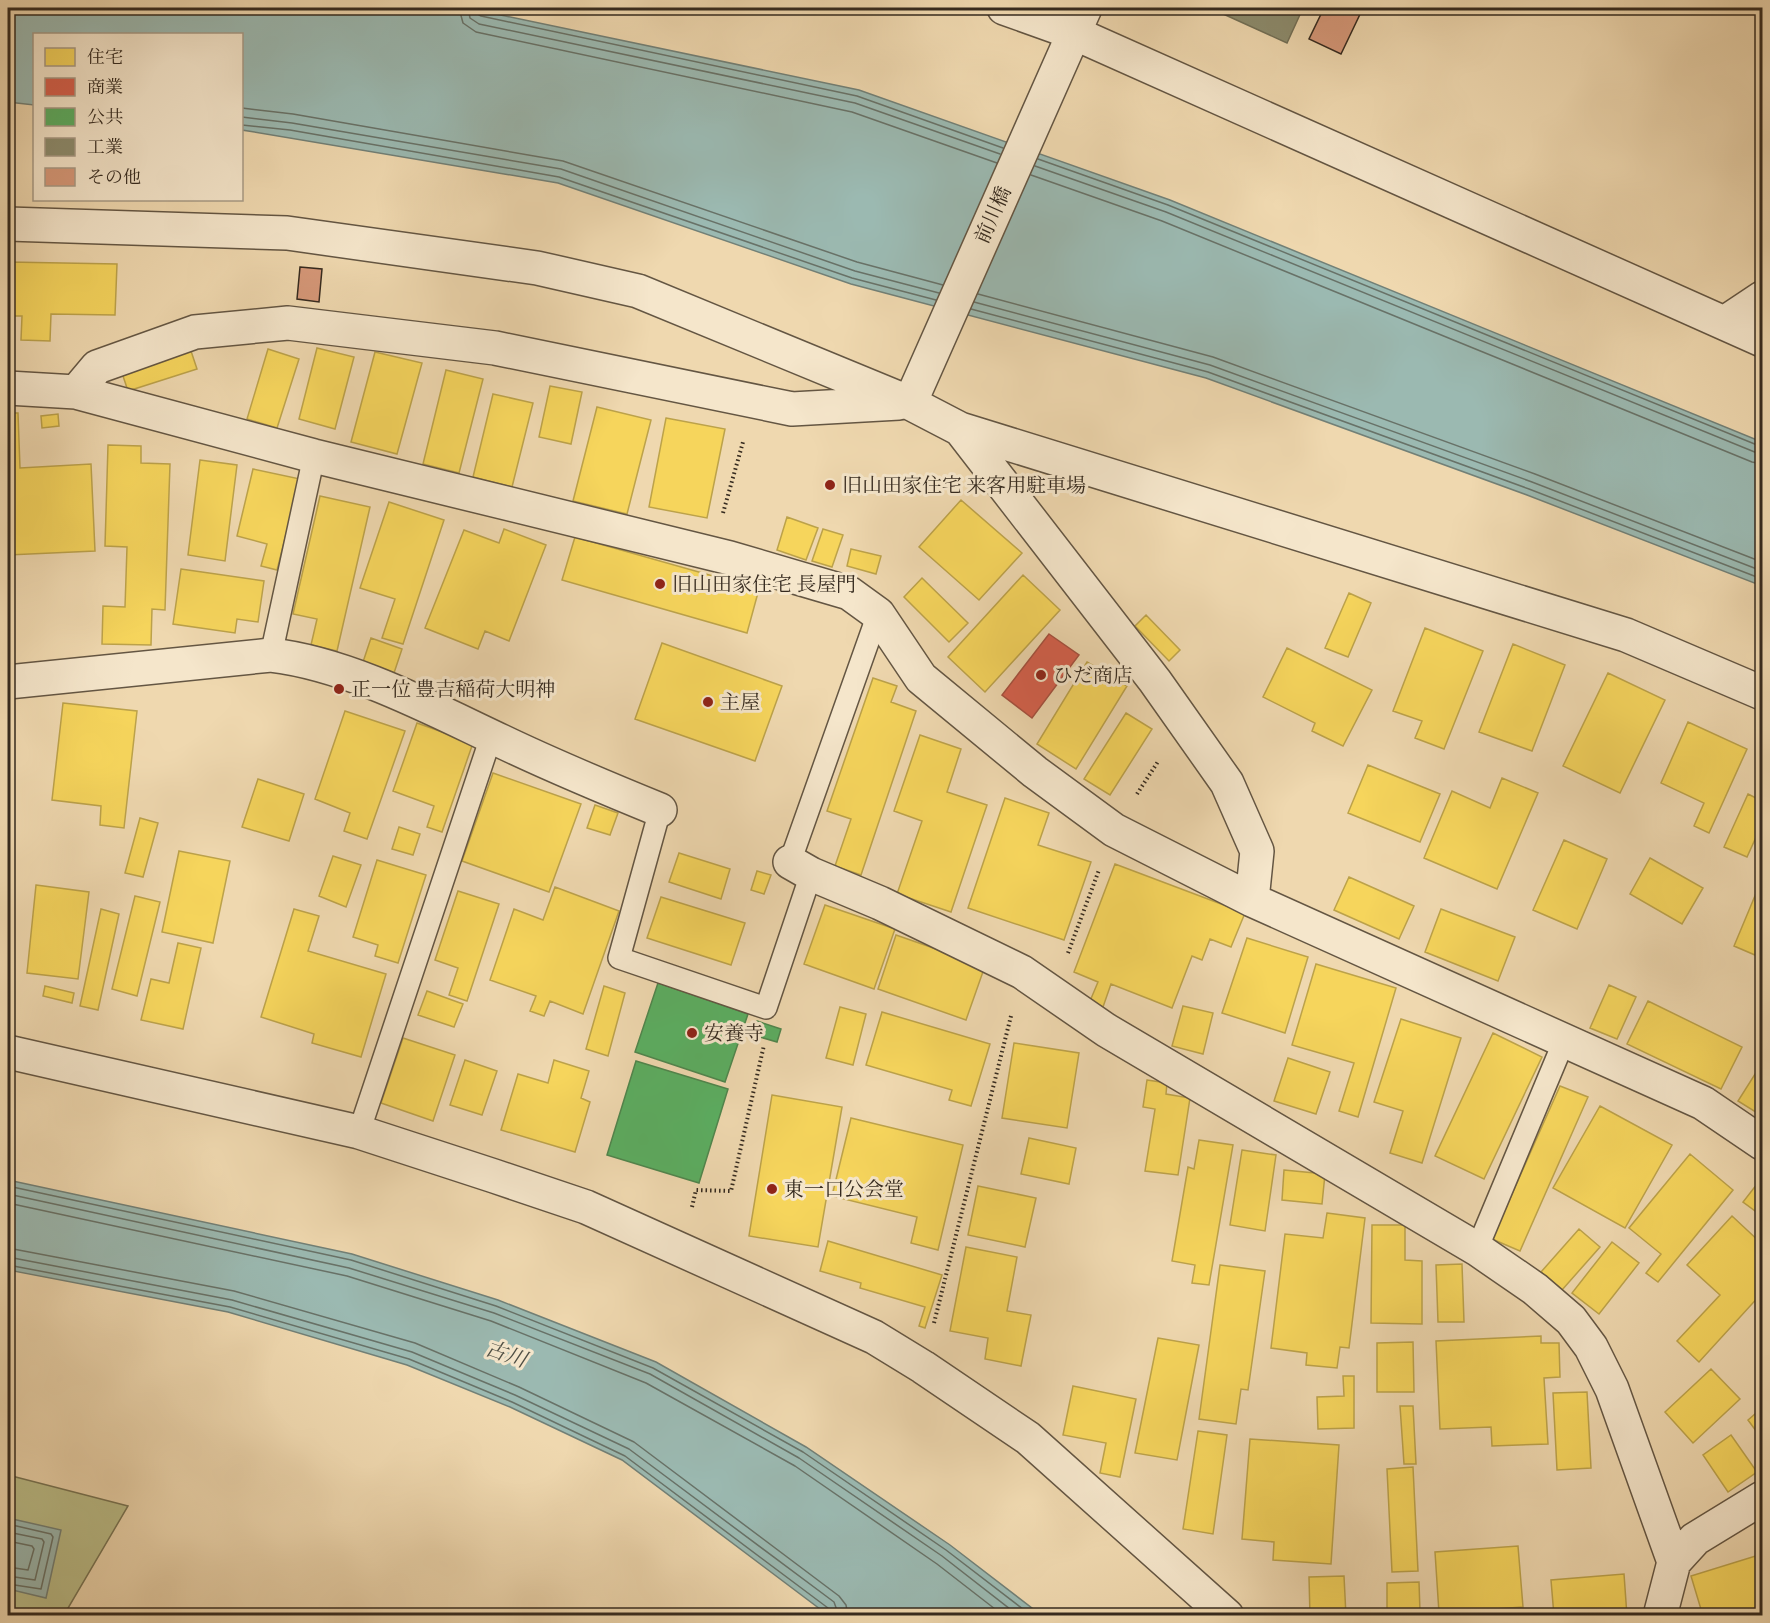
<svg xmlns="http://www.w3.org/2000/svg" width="1770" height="1623" font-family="'IM FELL French Canon','Noto Serif JP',serif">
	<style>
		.green { fill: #bbbe89; stroke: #787454; stroke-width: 1.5 }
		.water { fill: #9bb9b1; stroke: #728077; stroke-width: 1.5 }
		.homes { fill: #f6d55c; stroke: #bca24a; stroke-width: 1.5 }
		.shops { fill: #d6604d; stroke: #a6503f; stroke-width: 1.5 }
		.public { fill: #5aae61; stroke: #4f864d; stroke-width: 1.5 }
		.industry { fill: #8c8c6e; stroke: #726f56; stroke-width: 1.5 }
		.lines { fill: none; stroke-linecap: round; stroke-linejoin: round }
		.shore { stroke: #687268; stroke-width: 1.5 }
		.building { fill: #d69879; stroke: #352a1f; stroke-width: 1.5 }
		.lane-casing { stroke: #645643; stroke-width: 24 }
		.street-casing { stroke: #645643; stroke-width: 36 }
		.path { stroke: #352a1f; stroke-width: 4; stroke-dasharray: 1.5 3; stroke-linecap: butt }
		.lane { stroke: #f5e6cb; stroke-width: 21 }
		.street { stroke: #f5e6cb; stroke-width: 33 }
		.poi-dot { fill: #8f2418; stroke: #f5e6cb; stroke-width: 2 }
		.labels { text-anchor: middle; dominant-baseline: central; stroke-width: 6; stroke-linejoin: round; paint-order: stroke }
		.street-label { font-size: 20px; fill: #352a1f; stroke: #f5e6cb }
		.poi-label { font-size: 20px; fill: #352a1f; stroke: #f5e6cb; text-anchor: start }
		.water-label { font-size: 21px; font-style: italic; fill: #4e4e44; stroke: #f5e6cb }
	</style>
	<rect width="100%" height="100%" fill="#efd8af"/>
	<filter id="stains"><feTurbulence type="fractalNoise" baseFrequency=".00333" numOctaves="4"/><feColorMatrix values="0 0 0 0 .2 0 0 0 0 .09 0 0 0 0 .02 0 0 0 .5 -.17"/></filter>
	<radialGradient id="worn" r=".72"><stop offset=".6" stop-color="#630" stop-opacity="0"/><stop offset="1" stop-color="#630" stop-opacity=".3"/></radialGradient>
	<path class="green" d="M8 1475 128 1506 64 1615H8Z"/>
	<path class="water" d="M8 8H467L859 90 1170 200 1762 442V586L1527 495 1206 378 851 284 558 183 242 130V34H34V105L8 102Z
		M8 1180 352 1254 498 1300 656 1362 806 1447 950 1545 1041 1615H828L622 1460 510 1407 407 1365 228 1312 8 1270Z
		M8 1518 61 1530 46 1598 8 1589Z"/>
	<path class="homes" d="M8 262 117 264 115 315 51 314 50 341 21 340 22 316H8Z
		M317 348 354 357 335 429 299 419Z
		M268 349 299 359 277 428 247 419Z
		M191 351 197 369 128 391 122 373Z
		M375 352 422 363 397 454 351 442Z
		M446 370 483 379 459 473 423 464Z
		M550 386 582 392 571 444 539 437Z
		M493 394 533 403 512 487 473 477Z
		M597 407 651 420 627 514 573 501Z
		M8 413H18L20 468 91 464 95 551 8 555Z
		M58 414 59 426 42 428 41 416Z
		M666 418 725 429 707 518 649 507Z
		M108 445 141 446V463L170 464 165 610 152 609 151 645 102 644 103 606 125 607 127 547 105 546Z
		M200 460 237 465 225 561 188 555Z
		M253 469 300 479 277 570 261 566 267 544 237 536Z
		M320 496 370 507 337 651 311 645 317 619 293 614Z
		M961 500 1022 553 979 600 919 547Z
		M389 502 444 520 403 644 382 638 395 599 360 588Z
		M787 517 818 528 806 560 777 550Z
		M504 529 546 545 509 641 485 631 478 649 425 628 464 530 499 543Z
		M823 529 843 535 832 567 812 561Z
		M575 537 759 589 747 633 562 580Z
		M851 549 881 556 876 574 847 566Z
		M181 569 264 581 258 622 237 619 235 633 173 624Z
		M1023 575 1060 610 985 692 948 657Z
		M922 578 968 623 949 642 904 597Z
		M1349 593 1371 603 1348 657 1325 648Z
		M1146 615 1180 650 1169 661 1135 626Z
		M1425 628 1483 651 1444 749 1415 738 1422 721 1393 711Z
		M371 638 402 649 394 673 363 662Z
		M662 643 782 686 755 761 635 719Z
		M1513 644 1565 665 1532 751 1479 732Z
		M1287 648 1372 690 1343 746 1312 731 1315 723 1263 697Z
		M1087 662 1127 686 1076 769 1037 744Z
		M1608 673 1665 700 1620 793 1563 766Z
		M873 678 897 686 891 702 916 711 861 875 835 866 851 819 827 811Z
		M63 703 137 711 124 828 100 825 101 806 52 800Z
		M345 711 405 731 367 839 344 831 350 813 315 799Z
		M1126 713 1152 729 1110 795 1084 779Z
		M1688 722 1747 749 1709 833 1694 826 1704 803 1661 783Z
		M417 723 473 743 442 832 427 827 434 806 393 791Z
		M920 735 961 749 947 792 987 805 951 912 897 894 922 821 894 811Z
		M1368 765 1440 794 1420 842 1348 813Z
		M493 773 581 804 549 892 462 861Z
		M1502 778 1538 793 1497 889 1424 858 1452 791 1490 808Z
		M258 779 304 794 289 841 242 827Z
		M1748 794 1762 801V824L1747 857 1724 847Z
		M1005 798 1049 813 1038 845 1091 862 1064 940 968 908Z
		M595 805 618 813 610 835 587 828Z
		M140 818 158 823 143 877 125 873Z
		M399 827 420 834 413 855 392 849Z
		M1564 840 1607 859 1577 929 1533 910Z
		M179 851 230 861 213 943 162 932Z
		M679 853 730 869 721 899 669 882Z
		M333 856 361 865 346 907 319 896Z
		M1650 858 1703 888 1682 924 1630 894Z
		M377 860 426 875 398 963 375 956 378 945 353 937Z
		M1115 864 1245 913 1231 947 1210 939 1202 960 1192 956 1172 1008 1111 984 1103 1007 1090 1001 1098 982 1074 972Z
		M757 871 771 875 764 894 751 890Z
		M1349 877 1414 906 1399 939 1334 910Z
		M36 885 89 892 78 979 27 973Z
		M555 887 619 911 583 1014 550 1001 544 1016 530 1011 536 996 490 980 514 909 543 920Z
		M458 891 499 904 467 1001 449 995 458 968 435 960Z
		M1757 891 1762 893V958L1734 946Z
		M135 896 160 902 137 996 112 989Z
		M661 897 745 923 731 965 647 938Z
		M825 905 895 929 874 989 804 964Z
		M101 909 119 914 98 1010 80 1006Z
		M294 909 319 916 308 951 386 974 361 1057 312 1043 314 1034 261 1017Z
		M1441 909 1515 937 1498 981 1425 952Z
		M896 935 985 966 966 1020 878 989Z
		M1247 938 1308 957 1285 1033 1222 1013Z
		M178 943 201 948 183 1029 141 1020 151 979 169 983Z
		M1316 964 1396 988 1358 1117 1339 1111 1354 1063 1292 1045Z
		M1609 985 1636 997 1617 1039 1590 1028Z
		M45 986 74 993 72 1003 43 996Z
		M604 986 625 993 608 1056 586 1049Z
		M427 991 463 1004 454 1027 418 1015Z
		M1648 1001 1742 1047 1721 1089 1627 1044Z
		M1183 1006 1213 1013 1203 1054 1172 1046Z
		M840 1007 866 1014 853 1065 826 1058Z
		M882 1012 990 1044 971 1106 949 1100 952 1090 866 1065Z
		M1401 1019 1461 1038 1422 1163 1390 1153 1403 1111 1374 1102Z
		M1493 1033 1542 1057 1484 1179 1435 1156Z
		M403 1038 455 1055 433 1121 381 1103Z
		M1014 1043 1079 1053 1067 1128 1002 1118Z
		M1288 1058 1330 1072 1316 1114 1274 1101Z
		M465 1060 497 1071 482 1115 450 1105Z
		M554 1060 589 1071 581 1098 590 1102 575 1152 501 1130 518 1074 548 1083Z
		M1762 1063V1116L1738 1101Z
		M1147 1080 1167 1083 1166 1094 1190 1098 1178 1175 1145 1171 1155 1109 1143 1107Z
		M1560 1086 1588 1097 1520 1251 1492 1239Z
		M772 1095 842 1107 818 1247 749 1236Z
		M1600 1106 1672 1145 1625 1228 1553 1188Z
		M851 1118 963 1145 938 1250 911 1243 917 1217 832 1196Z
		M1029 1138 1076 1148 1069 1184 1021 1174Z
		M1199 1140 1233 1145 1209 1285 1192 1283 1195 1265 1172 1261 1188 1167 1194 1169Z
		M1242 1150 1276 1155 1265 1231 1230 1225Z
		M1690 1154 1733 1190 1658 1282 1646 1273 1661 1254 1629 1228Z
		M1284 1170 1325 1174 1322 1204 1282 1200Z
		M1761 1179 1762 1180V1216L1743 1202Z
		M978 1186 1036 1198 1025 1247 968 1235Z
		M1327 1213 1365 1218 1349 1348 1340 1347 1337 1368 1306 1365 1307 1353 1271 1348 1285 1234 1323 1238Z
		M1732 1216 1762 1244V1293L1699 1362 1677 1341 1720 1295 1687 1265Z
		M1372 1225H1405V1260L1422 1261V1324L1371 1323Z
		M1579 1229 1600 1247 1562 1290 1541 1272Z
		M828 1241 942 1275 925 1328 919 1326 925 1307 860 1288 861 1283 820 1271Z
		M1612 1242 1639 1263 1599 1314 1572 1293Z
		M966 1247 1017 1257 1007 1311 1031 1315 1021 1366 985 1359 988 1338 950 1331Z
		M1462 1264 1464 1322H1438L1436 1265Z
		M1220 1265 1265 1271 1248 1390 1241 1389 1236 1424 1199 1419Z
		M1541 1336V1343H1559L1560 1377 1544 1378 1548 1444 1492 1446 1491 1427 1440 1429 1436 1341Z
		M1158 1338 1199 1345 1177 1460 1135 1453Z
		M1413 1342 1414 1392H1377V1343Z
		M1711 1369 1740 1399 1693 1443 1665 1412Z
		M1343 1376H1354V1428L1318 1429 1317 1397 1344 1396Z
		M1073 1386 1136 1399 1120 1477 1100 1473 1106 1443 1063 1435Z
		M1587 1392 1591 1468 1557 1470 1553 1393Z
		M1400 1406H1413L1416 1464H1404Z
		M1762 1408V1439L1748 1420Z
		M1198 1431 1227 1435 1213 1534 1183 1529Z
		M1731 1435 1757 1472 1728 1492 1703 1455Z
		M1250 1439 1339 1445 1331 1564 1273 1560 1274 1542 1242 1539Z
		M1413 1467 1418 1571 1392 1572 1387 1469Z
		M1518 1546 1523 1607 1439 1613 1435 1552Z
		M1762 1554V1612L1752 1616H1703L1691 1576Z
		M1624 1574 1627 1616H1554L1551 1580Z
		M1344 1576 1346 1616H1310L1309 1577Z
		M1419 1582 1420 1612 1387 1613V1583Z"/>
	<path class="shops" d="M1049 634 1079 655 1032 718 1002 695Z"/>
	<path class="public" d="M658 983 748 1014 725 1082 635 1052Z
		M757 1021 781 1029 777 1042 753 1035Z
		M636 1061 728 1089 699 1183 607 1155Z"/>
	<path class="industry" d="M1210 8H1303L1287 43Z"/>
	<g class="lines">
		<path class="shore" d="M459 8 463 23 476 32 852 112 997 163
			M468 8 470 18 479 24 855 103 1000 154
			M475 8 476 13 481 16 857 96 1003 148
			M242 108 293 114 563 161 857 262 943 285
			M242 117 292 123 561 169 855 271 939 293
			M242 125 290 130 559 177 852 278 936 300
			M1038 159 1168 205 1762 447
			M1035 166 1166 212 1762 455
			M1031 175 1162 221 1752 462 1762 464
			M978 294 1213 357 1535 474 1762 562
			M974 302 1210 365 1532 482 1762 571
			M971 309 1208 372 1529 489 1762 579
			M8 1186 351 1260 496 1306 653 1368 803 1452 946 1550 1032 1616
			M8 1194 349 1268 494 1313 650 1374 799 1458 942 1556 1019 1616
			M8 1203 347 1276 491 1321 646 1383 795 1466 937 1564 1004 1616
			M8 1248 234 1291 415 1343 519 1387 634 1442 839 1596 846 1605 848 1616
			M8 1257 232 1300 412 1352 515 1395 629 1449 834 1602 839 1616
			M8 1265 230 1307 409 1359 512 1402 625 1456 828 1608 831 1616
			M8 1524 51 1534 53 1537 41 1589 8 1584
			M8 1532 42 1539 44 1542 35 1580 8 1576
			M8 1541 32 1546 34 1549 28 1570 8 1567"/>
	</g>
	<path class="building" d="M1324 8H1363L1341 54 1309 39Z
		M300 267 322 269 319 302 297 299Z"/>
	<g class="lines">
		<g class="lane-casing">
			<path id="lane" d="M271 655 314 456
				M660 810 619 958 766 1008 811 874
				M790 862 878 614
				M359 1132 491 737
				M1477 1249 1564 1041"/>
		</g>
		<g class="street-casing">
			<path id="street" d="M1004 8 1074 33 1762 340
				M8 224 287 233 537 268 638 291 910 403 960 429 1626 635 1762 693
				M1726 322 1762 298
				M8 388 76 392 314 456 730 558 849 593 878 614 921 678 1035 772 1114 830 1252 900 1703 1103 1762 1143
				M76 392 97 367 195 332 288 323 495 348 792 409 899 403
				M910 403 1085 8
				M960 429 1155 681 1227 783 1257 851 1252 900
				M8 682 271 655C348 664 431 708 501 741 553 766 606 788 660 810
				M790 862 811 874 880 903 1022 972 1106 1030 1477 1249 1535 1289 1571 1320 1591 1347 1612 1389 1674 1562 1660 1616
				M8 1052 359 1132 494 1176 586 1207 874 1337 923 1367 1028 1438 1227 1616
				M1674 1562 1695 1539 1762 1498"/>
		</g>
		<path class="path" d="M723 513 743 442
			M1137 794 1159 760
			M1068 953 1099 870
			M692 1207 696 1190 731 1191 764 1045
			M934 1323 1011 1016"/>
		<use href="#lane" class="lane"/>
		<use href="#street" class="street"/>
	</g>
	<g class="poi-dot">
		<circle cx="830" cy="485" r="6"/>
		<circle cx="660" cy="584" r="6"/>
		<circle cx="1041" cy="675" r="6"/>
		<circle cx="339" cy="689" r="6"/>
		<circle cx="708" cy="702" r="6"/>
		<circle cx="692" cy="1033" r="6"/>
		<circle cx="772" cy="1189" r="6"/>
	</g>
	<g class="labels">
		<g class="street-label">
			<text transform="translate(993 215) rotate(-66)">前川橋</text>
		</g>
		<g class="poi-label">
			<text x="842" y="485">旧山田家住宅 来客用駐車場</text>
			<text x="672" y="584">旧山田家住宅 長屋門</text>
			<text x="1053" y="675">ひだ商店</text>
			<text x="351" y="689">正一位 豊吉稲荷大明神</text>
			<text x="720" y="702">主屋</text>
			<text x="704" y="1033">安養寺</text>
			<text x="784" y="1189">東一口公会堂</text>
		</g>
		<g class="water-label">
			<text transform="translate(506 1354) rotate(19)">古川</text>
		</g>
	</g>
	<rect width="1770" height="1623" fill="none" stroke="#efd8af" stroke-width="30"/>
	<rect x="9" y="9" width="1752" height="1605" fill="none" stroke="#352a1f" stroke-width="3"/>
	<rect x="15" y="15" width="1740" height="1593" fill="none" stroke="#352a1f" stroke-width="1.5"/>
	<rect x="33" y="33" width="210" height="168" fill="#f5e6cb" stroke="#a89b86" stroke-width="1.5"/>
	<rect x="45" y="48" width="30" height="18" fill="#f6d55c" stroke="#a89b86" stroke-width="1.5"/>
	<text x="87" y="63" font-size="18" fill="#352a1f">住宅</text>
	<rect x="45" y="78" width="30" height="18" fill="#d6604d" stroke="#a89b86" stroke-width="1.5"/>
	<text x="87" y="93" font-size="18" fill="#352a1f">商業</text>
	<rect x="45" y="108" width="30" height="18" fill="#5aae61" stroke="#a89b86" stroke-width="1.5"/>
	<text x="87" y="123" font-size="18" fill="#352a1f">公共</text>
	<rect x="45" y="138" width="30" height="18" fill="#8c8c6e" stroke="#a89b86" stroke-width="1.5"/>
	<text x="87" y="153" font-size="18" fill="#352a1f">工業</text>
	<rect x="45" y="168" width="30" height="18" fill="#d69879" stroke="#a89b86" stroke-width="1.5"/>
	<text x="87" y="183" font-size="18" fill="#352a1f">その他</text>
	<rect width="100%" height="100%" filter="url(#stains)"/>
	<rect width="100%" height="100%" fill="url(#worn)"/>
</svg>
